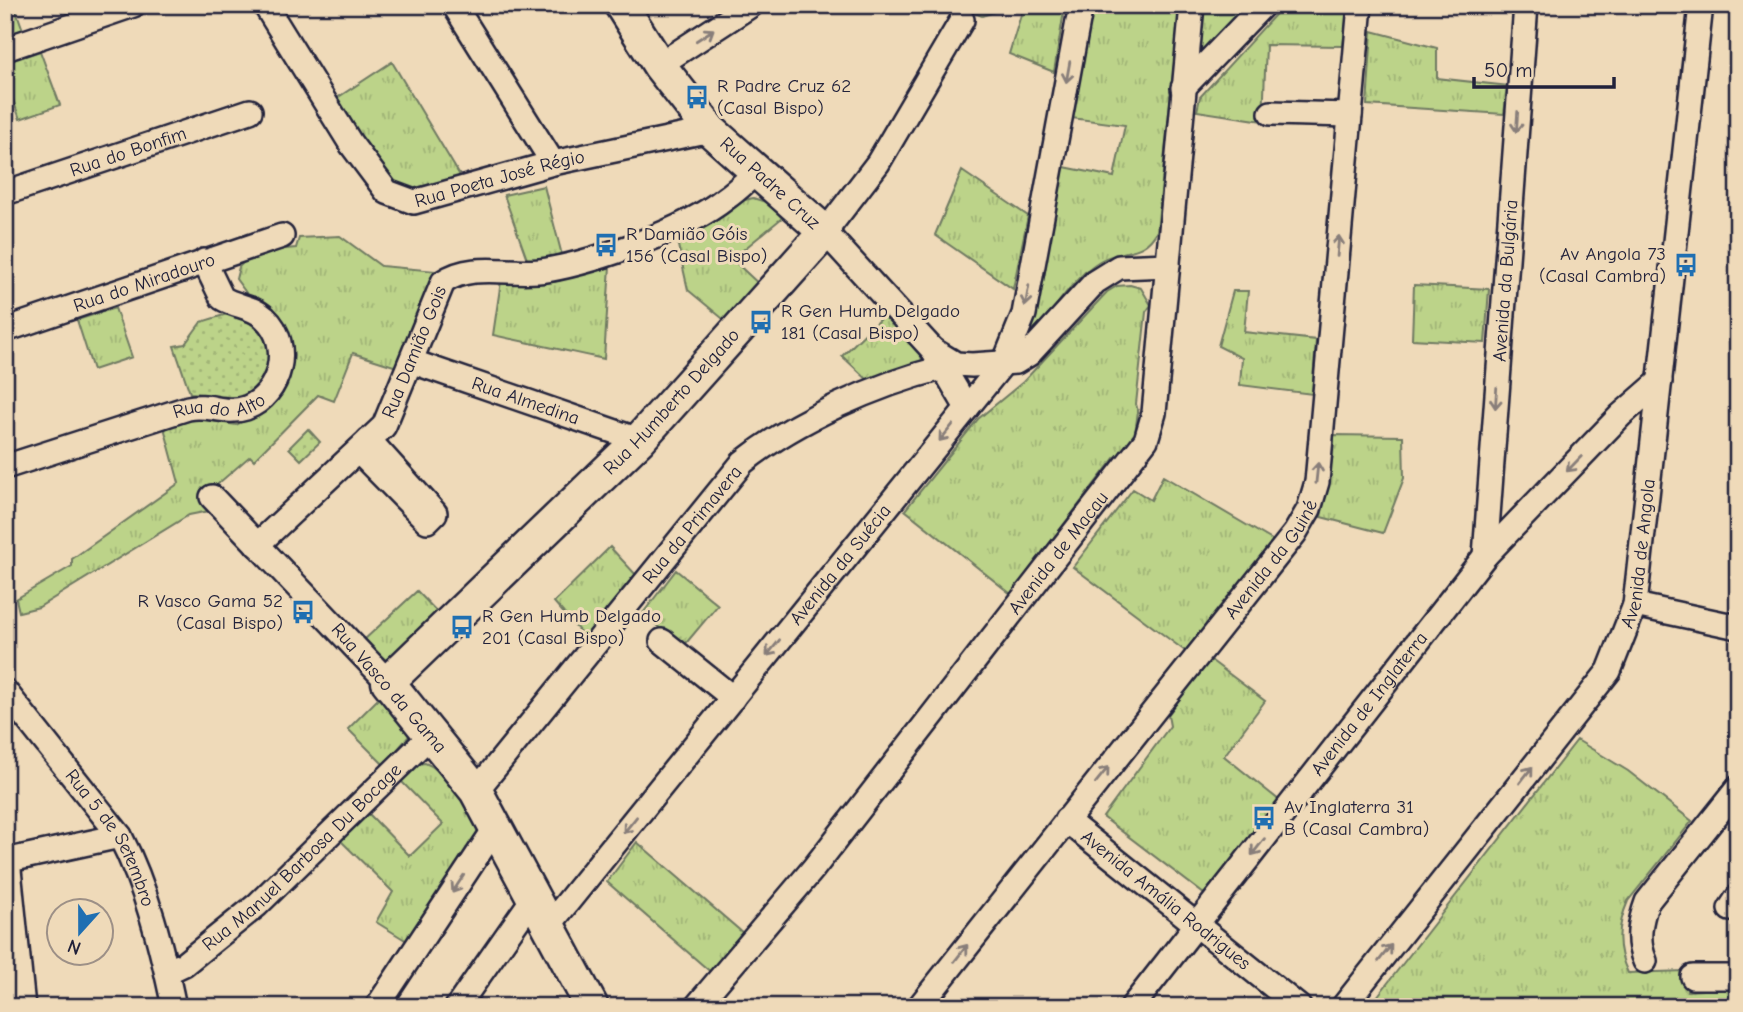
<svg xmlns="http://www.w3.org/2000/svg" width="1743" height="1012" font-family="'Comic Neue',sans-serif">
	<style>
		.grass { fill: url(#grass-tufts); stroke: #6f7a62; stroke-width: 2 }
		.park { fill: url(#park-dots); stroke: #6f7a62; stroke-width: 2 }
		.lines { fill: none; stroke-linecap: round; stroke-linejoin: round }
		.street-casing { stroke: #22223b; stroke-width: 28 }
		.secondary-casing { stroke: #22223b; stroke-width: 37 }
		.street { stroke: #efdab9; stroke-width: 23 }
		.secondary { stroke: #efdab9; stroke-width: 32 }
		.oneway { stroke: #887e7a }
		.labels { text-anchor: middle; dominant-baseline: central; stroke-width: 6; stroke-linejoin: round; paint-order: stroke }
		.poi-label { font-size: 19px; fill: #22223b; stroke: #efdab9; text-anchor: start }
		.street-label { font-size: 19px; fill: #22223b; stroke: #efdab9 }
	</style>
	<defs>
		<pattern id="grass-tufts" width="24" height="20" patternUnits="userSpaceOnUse" patternTransform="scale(1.75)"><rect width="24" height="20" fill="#bcd389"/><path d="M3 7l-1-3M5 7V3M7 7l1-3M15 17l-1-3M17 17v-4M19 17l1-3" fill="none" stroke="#a1b577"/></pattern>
		<pattern id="park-dots" width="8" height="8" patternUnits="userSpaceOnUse" patternTransform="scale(1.75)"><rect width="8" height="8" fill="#bcd389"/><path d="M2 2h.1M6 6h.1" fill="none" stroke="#a1b577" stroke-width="1.8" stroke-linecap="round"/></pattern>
	</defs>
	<rect width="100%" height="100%" fill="#efdab9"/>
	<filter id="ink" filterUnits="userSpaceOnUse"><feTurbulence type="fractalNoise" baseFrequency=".0143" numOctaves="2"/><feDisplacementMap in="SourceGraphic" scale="14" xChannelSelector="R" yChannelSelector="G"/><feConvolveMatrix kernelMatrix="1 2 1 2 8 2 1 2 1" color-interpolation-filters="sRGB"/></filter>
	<g filter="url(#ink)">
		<path class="grass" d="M955 5H1016L982 16Z
			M1024 5H1065L1054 72 1009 54Z
			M1094 5H1180L1157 231C1145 254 1127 249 1106 258 1078 270 1050 314 1032 339L1028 337 1064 167 1114 177 1125 125 1071 118Z
			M1200 5H1250L1205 52 1198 50Z
			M1284 5H1348L1343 46 1266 45 1263 121 1197 111 1200 97Z
			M1372 31 1437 48V78L1508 86 1504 114 1367 105Z
			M40 51 60 105 20 119 5 78V63Z
			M392 62 462 179 407 190 397 186 334 100Z
			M962 171 1028 216 1013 289 935 235Z
			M544 186 563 259 528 262 504 195Z
			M753 198 769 203 782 218 732 259 762 287 728 323 688 290 677 241 745 200Z
			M340 236 381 266 437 271 397 367 353 353 334 401 318 395 254 460 250 456 204 496 209 511 189 515 39 607 19 612 16 599 72 566V559L179 483 165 431 167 425 200 419 236 425 271 407 282 394 290 369 263 303 247 294 236 279 239 267 253 252 296 248 299 238Z
			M610 266 604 359 493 335 501 281 554 282Z
			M1130 285 1141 288 1151 305 1146 312 1136 404 1138 411 1135 434 1125 455 1115 457 1011 594 905 510 978 419 1023 382 1107 292 1117 286Z
			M1414 285 1489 289 1485 343 1412 339Z
			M1233 291H1248L1244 332 1316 340 1312 394 1240 385 1242 358 1218 346Z
			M115 308 132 357 93 370 77 320Z
			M884 315 921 355 922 361 870 382 842 356Z
			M1334 435 1403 436 1404 478 1383 533 1321 517 1333 455Z
			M1163 476 1272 540V545L1185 651 1073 567 1133 489 1151 500Z
			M610 547 638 577 586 639 554 602Z
			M676 570 718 605 682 648 643 613Z
			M417 591 441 616 389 663 364 640Z
			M1208 658 1265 701 1224 756 1280 801 1204 894 1103 817 1170 726 1168 715Z
			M380 697 410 735 384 765 348 729Z
			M1577 740 1628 771 1692 821 1628 901C1617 926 1616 948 1628 973L1685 971 1687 991 1738 988V1007H1379L1373 1002Z
			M425 763C447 770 469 814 482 833L410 943 376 922 393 892 340 840 368 813 410 856 443 824 400 780 417 764Z
			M637 842 744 934 713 974 607 882Z"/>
		<path class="park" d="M5 5H14L23 30 5 36Z
			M227 314C272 321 288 377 244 396 225 405 209 393 190 393L174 346 185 344 201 322Z
			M308 429 320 442 301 460 289 448Z"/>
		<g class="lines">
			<g class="street-casing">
				<g id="street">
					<path id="s1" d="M265 5 351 144 387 192 414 202 553 163 710 130"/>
					<path d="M454 5 553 163"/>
					<path d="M962 20 878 163 825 232 933 350 967 408"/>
					<path d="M5 49 133 5"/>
					<path d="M659 65 751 5"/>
					<path d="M1183 88 1263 5"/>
					<path d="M1271 113 1350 115"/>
					<path id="s2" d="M5 193 250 111"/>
					<path id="s3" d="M5 330 282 236"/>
					<path d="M933 350 956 364 972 365 1016 362 1029 354 1095 282 1119 267 1168 265"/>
					<path id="s4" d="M413 362 639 440"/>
					<path d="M358 451 427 521 435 513 369 440"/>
					<path id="s5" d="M5 467 188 408C208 403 225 415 246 408 281 395 293 344 265 318 253 306 236 307 222 298L204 261"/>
					<path d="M212 497 388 682"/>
					<path id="s6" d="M257 545 384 426 443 282C473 261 512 276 547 270 598 261 686 230 726 198 738 190 748 179 759 170"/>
					<path id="s7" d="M1485 556 1526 5"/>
					<path d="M1635 605 1738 627"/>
					<path d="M662 641 733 698"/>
					<path id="s8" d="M5 691 120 836C147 888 162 949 174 1007"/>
					<path id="s9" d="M476 791 743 462C796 420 875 385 942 368"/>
					<path id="s10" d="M1066 820 1299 1007"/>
					<path d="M8 860 23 1007"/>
					<path d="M5 861 120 836"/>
					<path d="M1730 909 1738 897"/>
					<path id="s11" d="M550 924 1005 361 1024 314 1081 5"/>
					<path d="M1645 961C1636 941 1640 921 1647 902L1738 788"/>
					<path id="s12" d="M167 972 184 964 257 905 432 734"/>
					<path d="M1693 977H1738"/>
					<path d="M377 1007 496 827"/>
					<path d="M457 1007 534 897"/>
					<path id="s13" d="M696 1007 813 869 1146 440 1154 413 1192 5"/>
					<path id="s14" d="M919 1007 1295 533 1309 509 1317 482 1360 5"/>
					<path id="s15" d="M1132 1007 1485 556 1621 415 1660 381"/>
					<path id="s16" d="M1343 1007 1609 671 1635 605 1701 5"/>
				</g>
			</g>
			<g class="secondary-casing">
				<g id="secondary">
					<path id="s17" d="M592 1007 476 791 388 682 639 440 825 232 710 130 659 65 621 5"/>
				</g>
			</g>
			<use href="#street" class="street"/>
			<use href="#secondary" class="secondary"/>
		</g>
		<defs><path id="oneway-shaft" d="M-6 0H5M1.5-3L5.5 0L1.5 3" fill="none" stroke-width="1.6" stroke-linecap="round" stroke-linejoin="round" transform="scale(1.75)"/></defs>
		<g class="oneway">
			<use href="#oneway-shaft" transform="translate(705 35) rotate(-33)"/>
			<use href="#oneway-shaft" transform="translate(1068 72) rotate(100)"/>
			<use href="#oneway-shaft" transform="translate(1517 122) rotate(94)"/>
			<use href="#oneway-shaft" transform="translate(1338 246) rotate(-85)"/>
			<use href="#oneway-shaft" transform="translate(1027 296) rotate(100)"/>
			<use href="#oneway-shaft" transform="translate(1496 398) rotate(94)"/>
			<use href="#oneway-shaft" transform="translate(946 433) rotate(129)"/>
			<use href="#oneway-shaft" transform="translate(1574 464) rotate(134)"/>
			<use href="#oneway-shaft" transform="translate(1317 473) rotate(-84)"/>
			<use href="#oneway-shaft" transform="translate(773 648) rotate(129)"/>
			<use href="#oneway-shaft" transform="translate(1102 775) rotate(-51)"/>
			<use href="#oneway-shaft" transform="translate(1526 775) rotate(-52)"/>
			<use href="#oneway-shaft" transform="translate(630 825) rotate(129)"/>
			<use href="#oneway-shaft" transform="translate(1258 847) rotate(128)"/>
			<use href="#oneway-shaft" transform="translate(458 884) rotate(123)"/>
			<use href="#oneway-shaft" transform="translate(961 953) rotate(-52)"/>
			<use href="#oneway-shaft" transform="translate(1385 953) rotate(-52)"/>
		</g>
	</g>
	<defs>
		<g id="bus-bare" transform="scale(1.89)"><path d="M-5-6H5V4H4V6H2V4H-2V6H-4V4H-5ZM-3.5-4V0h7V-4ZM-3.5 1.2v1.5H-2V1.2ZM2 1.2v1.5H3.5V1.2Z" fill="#1f6fb2" stroke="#efdab9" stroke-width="2.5" paint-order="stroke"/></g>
	</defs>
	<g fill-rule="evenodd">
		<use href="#bus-bare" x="697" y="97"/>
		<use href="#bus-bare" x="606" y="245"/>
		<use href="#bus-bare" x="1686" y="265"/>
		<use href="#bus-bare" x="761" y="322"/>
		<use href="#bus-bare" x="303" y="612"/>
		<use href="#bus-bare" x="462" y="627"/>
		<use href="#bus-bare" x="1264" y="818"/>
	</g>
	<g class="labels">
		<g class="poi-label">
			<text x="717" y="86">R Padre Cruz 62<tspan x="717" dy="22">(Casal Bispo)</tspan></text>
			<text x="626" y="234">R Damião Góis<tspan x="626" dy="22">156 (Casal Bispo)</tspan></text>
			<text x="1666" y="254" text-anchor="end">Av Angola 73<tspan x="1666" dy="22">(Casal Cambra)</tspan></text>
			<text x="781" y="311">R Gen Humb Delgado<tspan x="781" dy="22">181 (Casal Bispo)</tspan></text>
			<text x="283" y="601" text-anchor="end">R Vasco Gama 52<tspan x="283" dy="22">(Casal Bispo)</tspan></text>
			<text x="482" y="616">R Gen Humb Delgado<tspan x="482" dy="22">201 (Casal Bispo)</tspan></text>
			<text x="1284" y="807">Av Inglaterra 31<tspan x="1284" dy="22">B (Casal Cambra)</tspan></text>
		</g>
		<g class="street-label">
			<text stroke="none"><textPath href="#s2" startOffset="130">Rua do Bonfim</textPath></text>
			<text stroke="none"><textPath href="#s1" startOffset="341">Rua Poeta José Régio</textPath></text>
			<text transform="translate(770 183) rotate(42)">Rua Padre Cruz</text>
			<text stroke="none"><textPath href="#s7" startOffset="276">Avenida da Bulgária</textPath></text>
			<text stroke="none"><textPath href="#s3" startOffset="147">Rua do Miradouro</textPath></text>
			<text stroke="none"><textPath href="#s6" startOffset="254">Rua Damião Gois</textPath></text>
			<text stroke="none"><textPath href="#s4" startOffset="119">Rua Almedina</textPath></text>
			<text stroke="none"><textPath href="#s17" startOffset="784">Rua Humberto Delgado</textPath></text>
			<text stroke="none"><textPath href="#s5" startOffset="224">Rua do Alto</textPath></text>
			<text stroke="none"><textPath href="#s9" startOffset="343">Rua da Primavera</textPath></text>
			<text stroke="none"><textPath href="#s16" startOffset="551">Avenida de Angola</textPath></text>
			<text stroke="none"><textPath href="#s13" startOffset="581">Avenida de Macau</textPath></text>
			<text stroke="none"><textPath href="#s14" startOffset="570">Avenida da Guiné</textPath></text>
			<text stroke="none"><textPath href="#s11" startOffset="462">Avenida da Suécia</textPath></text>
			<text transform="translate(389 688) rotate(49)">Rua Vasco da Gama</text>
			<text stroke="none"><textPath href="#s15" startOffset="385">Avenida de Inglaterra</textPath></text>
			<text stroke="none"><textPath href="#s8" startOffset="182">Rua 5 de Setembro</textPath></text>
			<text stroke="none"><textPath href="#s12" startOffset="178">Rua Manuel Barbosa Du Bocage</textPath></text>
			<text stroke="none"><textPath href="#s10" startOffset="128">Avenida Amália Rodrigues</textPath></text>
		</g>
	</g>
	<rect width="1743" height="1012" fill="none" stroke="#efdab9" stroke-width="28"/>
	<rect x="14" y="14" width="1715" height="984" fill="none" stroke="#22223b" stroke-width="2.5" filter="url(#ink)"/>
	<g transform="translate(80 932) rotate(201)"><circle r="33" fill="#efdab9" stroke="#9d9087" stroke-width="2"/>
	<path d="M0-5L12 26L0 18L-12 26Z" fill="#1f6fb2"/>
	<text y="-10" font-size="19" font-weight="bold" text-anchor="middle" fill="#22223b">N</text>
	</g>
	<path d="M1474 77v10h140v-10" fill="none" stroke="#22223b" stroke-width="3.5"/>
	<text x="1484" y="77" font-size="21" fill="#22223b" stroke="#efdab9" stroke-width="5" paint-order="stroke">50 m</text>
</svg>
